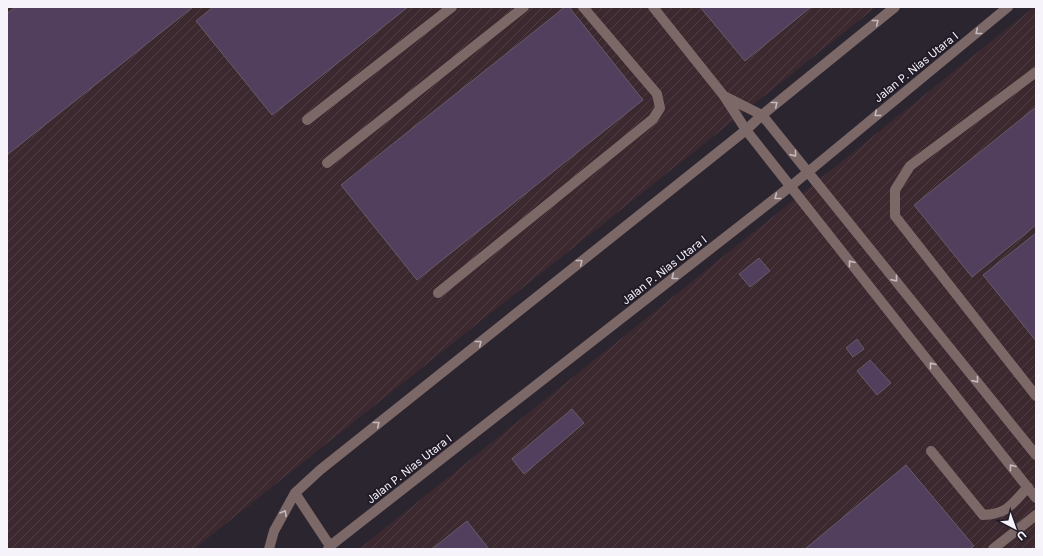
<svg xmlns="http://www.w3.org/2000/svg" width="1043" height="556" font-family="Inter,sans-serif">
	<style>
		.industrial { fill: url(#industrial-furrows) }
		.building { fill: #523e5d; stroke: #655c69 }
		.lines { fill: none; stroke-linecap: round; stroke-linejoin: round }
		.minor { stroke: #7c6867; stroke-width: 10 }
		.oneway { stroke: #c6bbc0 }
		.labels { text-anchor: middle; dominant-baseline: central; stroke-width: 4; stroke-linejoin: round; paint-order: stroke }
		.street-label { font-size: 11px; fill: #f7f3fb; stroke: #211b27 }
	</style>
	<defs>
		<pattern id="industrial-furrows" width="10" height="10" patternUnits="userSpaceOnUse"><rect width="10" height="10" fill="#3c292f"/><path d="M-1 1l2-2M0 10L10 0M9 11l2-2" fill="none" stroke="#4f3e44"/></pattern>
	</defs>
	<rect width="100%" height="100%" fill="#2b2530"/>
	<path class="industrial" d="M7 7H876L194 549H7Z
		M1034 7H1036V549H359Z"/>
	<path class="building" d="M16 7H193L7 155V14Z
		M213 7H408L272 115 196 21Z
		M565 7H569L643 100 417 280 341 185Z
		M700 7H811L745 61Z
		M1036 107V225L972 277 914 205Z
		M1036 233V341L983 275Z
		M759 258 770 271 750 287 739 274Z
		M857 339 864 349 853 357 846 348Z
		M870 360 891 383 877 395 857 371Z
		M572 409 584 423 524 474 512 459Z
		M906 465 974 546 969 549H805Z
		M467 521 489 549H432Z"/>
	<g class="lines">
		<path class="minor" d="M653 7 724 96 746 130 1036 498
			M1036 72 910 166 895 190V216L1036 396
			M724 96 762 115 1036 455
			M307 120 452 7
			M327 163 524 7
			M438 293 653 119 660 108 657 94 583 7
			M931 451 983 515C1008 514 1012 504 1028 487
			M295 493 330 546
			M269 549 274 531 295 493 320 470 746 130 762 115 895 7
			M328 549 330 546 791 186 1008 7
			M993 549 1036 515"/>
	</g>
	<defs><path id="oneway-chevron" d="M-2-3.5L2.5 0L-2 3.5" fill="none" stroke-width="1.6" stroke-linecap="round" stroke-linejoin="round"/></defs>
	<g class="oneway">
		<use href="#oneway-chevron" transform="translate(876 22) rotate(-39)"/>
		<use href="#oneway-chevron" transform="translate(978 32) rotate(141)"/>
		<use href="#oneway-chevron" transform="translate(775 104) rotate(-39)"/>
		<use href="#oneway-chevron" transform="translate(877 114) rotate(141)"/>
		<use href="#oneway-chevron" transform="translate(794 154) rotate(51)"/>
		<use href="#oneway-chevron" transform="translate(777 197) rotate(142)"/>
		<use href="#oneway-chevron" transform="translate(580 262) rotate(-39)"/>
		<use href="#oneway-chevron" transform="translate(851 263) rotate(-128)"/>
		<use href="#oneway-chevron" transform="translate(674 277) rotate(142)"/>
		<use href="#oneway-chevron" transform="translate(895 279) rotate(51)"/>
		<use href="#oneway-chevron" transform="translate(479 343) rotate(-39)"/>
		<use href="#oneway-chevron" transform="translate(932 365) rotate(-128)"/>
		<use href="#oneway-chevron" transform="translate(976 380) rotate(51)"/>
		<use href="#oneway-chevron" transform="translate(377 424) rotate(-39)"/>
		<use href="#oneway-chevron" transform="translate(1012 467) rotate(-128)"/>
		<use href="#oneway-chevron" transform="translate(284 513) rotate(-60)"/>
	</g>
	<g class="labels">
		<g class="street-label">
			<text transform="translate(916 67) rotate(-39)">Jalan P. Nias Utara I</text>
			<text transform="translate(664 270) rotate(-38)">Jalan P. Nias Utara I</text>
			<text transform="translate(409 469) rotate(-38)">Jalan P. Nias Utara I</text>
		</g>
	</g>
	<rect width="1043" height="556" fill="none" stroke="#f7f3fb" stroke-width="16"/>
	<g transform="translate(1015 528) rotate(139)" stroke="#211b27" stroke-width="3" paint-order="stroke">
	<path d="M0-3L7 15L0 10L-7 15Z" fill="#f7f3fb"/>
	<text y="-6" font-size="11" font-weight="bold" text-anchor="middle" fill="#f7f3fb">U</text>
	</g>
</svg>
